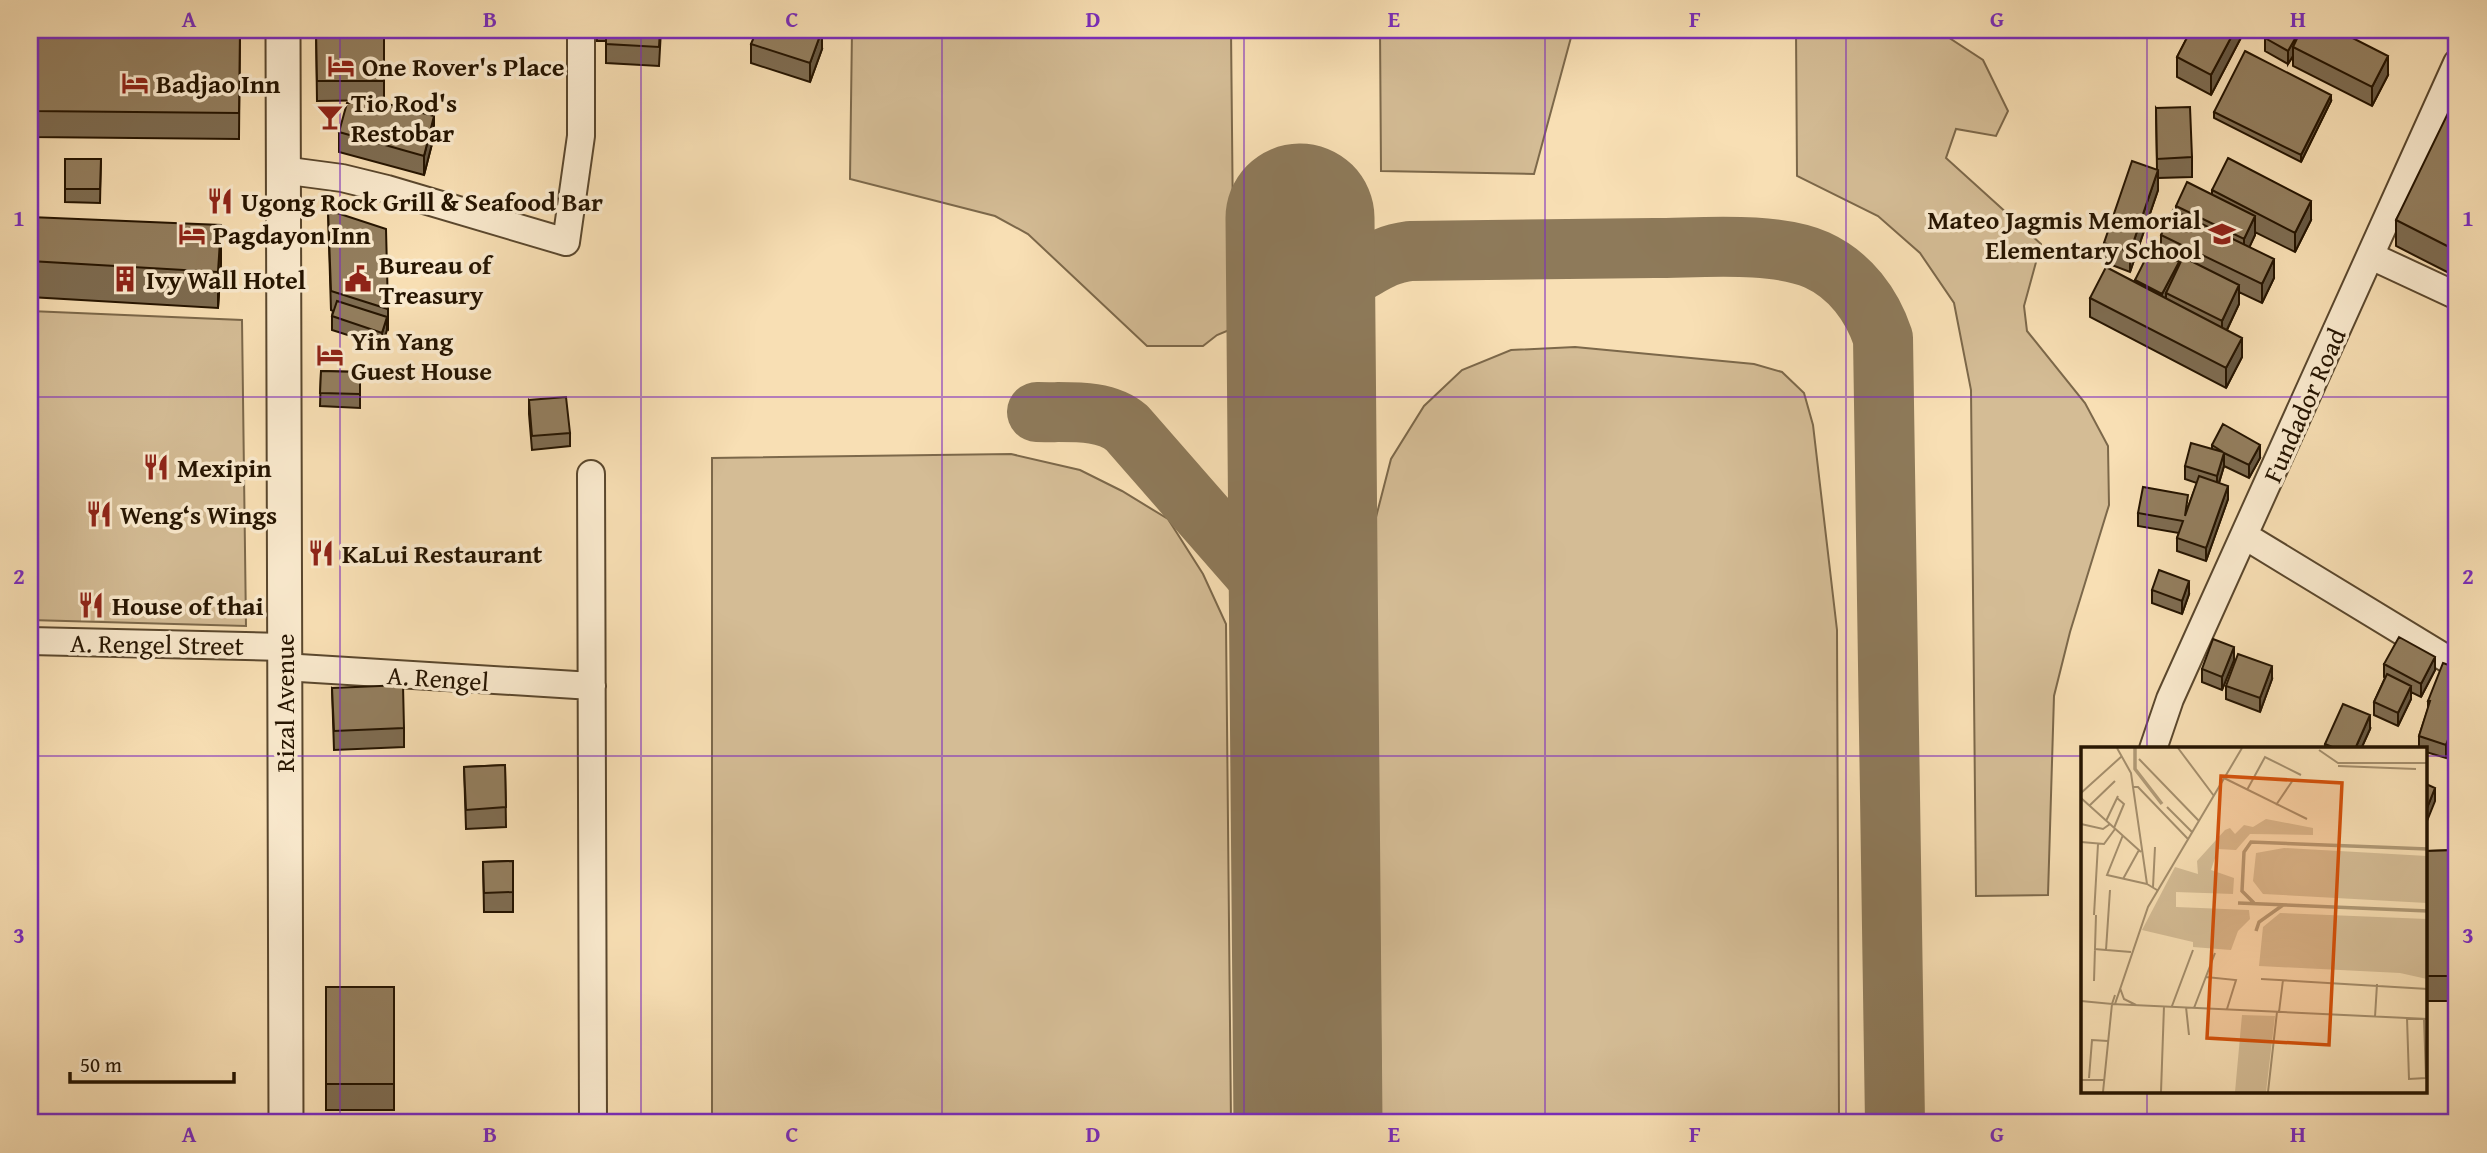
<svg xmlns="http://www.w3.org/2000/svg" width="2487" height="1153" font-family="'Gentium Book Plus',serif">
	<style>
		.green { fill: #d4bc95; stroke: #7c684a; stroke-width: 2 }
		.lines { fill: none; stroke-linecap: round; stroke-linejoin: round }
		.taxiway { stroke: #8e7a5a; stroke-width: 60 }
		.runway { stroke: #8e7a5a; stroke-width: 149 }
		.minor-casing { stroke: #5a472d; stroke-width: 30 }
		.tertiary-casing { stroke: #5a472d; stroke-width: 37 }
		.minor { stroke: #faeace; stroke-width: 26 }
		.tertiary { stroke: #faeace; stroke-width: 33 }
		.wall { fill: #7e6c51; stroke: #251400; stroke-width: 2 }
		.shaded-wall { fill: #675842; stroke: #251400; stroke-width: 2 }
		.building { fill: #937e5e; stroke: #251400; stroke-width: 2 }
		.grid { fill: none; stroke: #7b2cbf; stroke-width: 2; stroke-opacity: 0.55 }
		.labels { text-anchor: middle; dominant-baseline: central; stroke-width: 7; stroke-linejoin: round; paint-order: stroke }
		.poi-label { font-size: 26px; font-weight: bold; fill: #251400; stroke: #faeace; text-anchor: start }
		.street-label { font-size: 26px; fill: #251400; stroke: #faeace }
		.inset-river { fill: none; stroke: #b09a77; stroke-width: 3.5 }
		.inset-road { fill: none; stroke: #a48e6c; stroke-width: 2 }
		.view { fill: #d4520b; fill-opacity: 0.15; stroke: #d4520b; stroke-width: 3.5 }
		.inset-edge { fill: none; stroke: #251400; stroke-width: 3.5 }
		.neatline { fill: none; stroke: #7b2cbf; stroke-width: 2.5 }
		.grid-label { font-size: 23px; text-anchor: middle; font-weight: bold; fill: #7b2cbf }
	</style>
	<rect width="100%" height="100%" fill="#f8dfb4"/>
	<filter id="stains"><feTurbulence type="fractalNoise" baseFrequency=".00286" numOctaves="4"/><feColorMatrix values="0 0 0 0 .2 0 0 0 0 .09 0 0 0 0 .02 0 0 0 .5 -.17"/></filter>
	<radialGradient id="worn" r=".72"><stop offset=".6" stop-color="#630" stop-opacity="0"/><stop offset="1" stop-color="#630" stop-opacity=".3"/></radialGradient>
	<path class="green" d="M852 30H1231L1234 328 1217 335 1203 346H1147L1028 234 995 216 850 179Z
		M1380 30H1573L1534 174 1381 171Z
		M1796 30H1937L1983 60 2008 111 1996 136 1956 129 1946 158 2041 244 2024 306 2027 331 2085 403 2108 446 2109 505 2070 632 2054 696 2048 895 1976 896 1971 390 1954 303 1920 253 1878 216 1797 176Z
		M30 311 242 320 246 626 30 620Z
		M1575 347 1754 364 1782 372 1804 393 1813 425 1837 630 1839 1123H1381L1375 521 1391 459 1424 406 1462 370 1511 350Z
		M1011 454 1080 470 1122 491 1168 519 1203 574 1226 624 1231 1123H712V458Z"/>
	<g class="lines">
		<path class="taxiway" d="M1301 376C1314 331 1319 297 1360 271 1379 260 1388 254 1410 251 1491 250 1572 249 1654 248 1700 248 1774 241 1817 260 1850 275 1872 305 1883 338L1895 1123
			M1037 412C1066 413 1104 408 1127 428L1266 587 1283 612 1304 654"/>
		<path class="runway" d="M1300 218 1308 1123"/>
		<g class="minor-casing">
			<path id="minor" d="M282 170 342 178 387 189 566 242 581 136V30
				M2371 256 2457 296
				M591 474 593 1123
				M2245 536 2457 665
				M30 641 283 647
				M283 667 592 686
				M2153 749 2170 699 2457 63"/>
		</g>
		<g class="tertiary-casing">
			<path id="tertiary" d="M283 30 286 1123"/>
		</g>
		<use href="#minor" class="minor"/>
		<use href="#tertiary" class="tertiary"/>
	</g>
	<path class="wall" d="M30 30H240L239 139 30 137Z
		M316 30H384V100L317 101Z
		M597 30H661L659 66 606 63V41H597Z
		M2191 30H2245L2211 95 2177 77V57Z
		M2265 38 2388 75 2372 106 2293 66V56L2288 64 2265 51Z
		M751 44 822 49 810 82 751 63Z
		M2331 101 2301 162 2214 118V112Z
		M2156 108 2192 157V177L2158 178V190L2130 272 2104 262V243L2157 170Z
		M2457 112V277L2396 246V220Z
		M339 132 434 136 424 175 339 152Z
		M65 159H101L100 203 65 202Z
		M2212 190 2311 220 2295 252 2255 232V235L2249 247 2274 278 2262 303 2239 292V304L2227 330 2242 357 2226 388 2090 317V298L2135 282V280L2161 253V235L2176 212V206L2212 194Z
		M328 210 388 309V329L387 328 382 346 332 330V316L333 311 331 310Z
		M30 217 221 262 218 308 30 297Z
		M321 371 360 372V408L320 406Z
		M529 400 570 433V446L532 450 529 414Z
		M2212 445 2260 458 2249 478 2224 466 2219 483 2228 499 2206 561 2177 551V538L2179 533 2138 526V513L2188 507 2197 483 2185 479V466L2212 449Z
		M2152 590 2189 594 2182 614 2152 603Z
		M2234 660 2222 690 2202 682V669Z
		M2384 664 2435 670 2421 697 2411 692V699L2398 726 2374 715V702L2385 678 2384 677Z
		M2457 668 2446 758 2426 752V749H2419V736L2428 709V701Z
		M2272 679 2260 712 2226 699V686Z
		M332 688 404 728V747L334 750Z
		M2370 729 2361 749H2325V744Z
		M505 765 506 827 466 829 464 767Z
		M2457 850V1001H2426V851Z
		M513 861V912H484L483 862Z
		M326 987H394V1110H326Z"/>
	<path class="shaded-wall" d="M822 30V49L810 82V63Z
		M2235 30H2245L2211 95V75Z
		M2300 30H2306L2293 47V56L2288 64V51Z
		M2388 56V75L2372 106V87Z
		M2331 95V101L2301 162V155Z
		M434 116V136L424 175V156Z
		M2158 170V190L2130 272V252Z
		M2311 201V220L2295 252V233Z
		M2255 216V235L2244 259V239Z
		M221 225V262L218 308V272Z
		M2274 259V278L2262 303V284Z
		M2179 262V275L2166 293V301L2162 307V294Z
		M2239 285V304L2222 340V321Z
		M387 317V330L382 346V333Z
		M2242 338V357L2226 388V368Z
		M2260 445V458L2249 478V465Z
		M2224 453V466L2217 489V476Z
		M2228 486V499L2206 561V548Z
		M2189 581V594L2182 614V601Z
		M2234 647V660L2222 690V677Z
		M2435 657V670L2421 697V684Z
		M2272 666V679L2260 712V698Z
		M2411 686V699L2398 726V713Z
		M2370 715V729L2361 749H2355Z
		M2457 715V728L2446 758V745Z
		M2435 788V801L2427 821V808Z"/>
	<path class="building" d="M30 30H240L239 113 30 111Z
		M316 30H384V81H317Z
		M606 30H660L659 47 606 44Z
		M757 30H822L810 63 751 44Z
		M2191 30H2235L2211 75 2177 57Z
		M2270 30H2300L2288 51 2265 38Z
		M2301 30H2337L2388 56 2372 87 2293 47Z
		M2245 51 2331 95 2301 155 2214 112Z
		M380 102 434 116 424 156 339 132 347 103Z
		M2190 107 2192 157 2157 159 2156 108Z
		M2450 109 2457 112V251L2396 220Z
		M2228 158 2311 201 2295 233 2212 190Z
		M65 159H101L100 189H65Z
		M2132 161 2158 170 2130 252 2104 243Z
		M2187 182 2255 216 2244 239 2176 206Z
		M328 210 386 229 388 309 331 291Z
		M2173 210 2274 259 2262 284 2161 235Z
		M30 217 221 225 218 272 30 261Z
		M2151 248 2179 262 2162 294 2135 280Z
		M2183 257 2239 285 2222 321 2166 293Z
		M2106 267 2242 338 2226 368 2090 298Z
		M337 301 387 317 382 333 332 316Z
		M321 371 360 372V394L320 393Z
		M566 397 570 433 532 436 529 400Z
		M2223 424 2260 445 2249 465 2224 453 2217 476 2185 466 2191 443 2223 452 2212 445Z
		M2199 476 2228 486 2206 548 2177 538 2183 521 2138 513 2143 487 2188 495 2185 516Z
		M2159 570 2189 581 2182 601 2152 590Z
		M2399 637 2435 657 2421 684 2384 664Z
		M2213 639 2234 647 2222 677 2202 669Z
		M2238 654 2272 666 2260 698 2226 686Z
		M2443 663 2457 668V715L2446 745 2419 736 2430 701H2428Z
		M2387 674 2411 686 2398 713 2374 702Z
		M403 685 404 728 334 731 332 688Z
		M2343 704 2370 715 2355 749H2337L2325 744Z
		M505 765 506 807 466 810 464 767Z
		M2426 784 2435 788 2427 808 2426 807Z
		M2457 850V976H2426V851Z
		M513 861V892L484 893 483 862Z
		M326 987H394V1084H326Z
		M2457 1115V1123H2407V1116Z"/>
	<path class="grid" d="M340 30V1123M641 30V1123M942 30V1123M1244 30V1123M1545 30V1123M1846 30V1123M2147 30V749M30 397H2457M30 756H2083M2426 756H2457M2147 1092V1123"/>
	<defs>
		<g id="hotel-bare" transform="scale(2.1)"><path d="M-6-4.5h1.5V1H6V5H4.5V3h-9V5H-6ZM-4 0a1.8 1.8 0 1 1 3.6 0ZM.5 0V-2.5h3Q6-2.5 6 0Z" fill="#8f2418" stroke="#faeace" stroke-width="2.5" paint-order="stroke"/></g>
		<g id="bar-bare" transform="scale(2.1)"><path d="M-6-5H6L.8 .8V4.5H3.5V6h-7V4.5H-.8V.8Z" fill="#8f2418" stroke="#faeace" stroke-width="2.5" paint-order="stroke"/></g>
		<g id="restaurant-bare" transform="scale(2.1)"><path d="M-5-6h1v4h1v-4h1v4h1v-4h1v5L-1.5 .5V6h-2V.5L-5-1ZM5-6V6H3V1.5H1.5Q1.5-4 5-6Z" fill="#8f2418" stroke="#faeace" stroke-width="2.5" paint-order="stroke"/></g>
		<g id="school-bare" transform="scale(2.1)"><path d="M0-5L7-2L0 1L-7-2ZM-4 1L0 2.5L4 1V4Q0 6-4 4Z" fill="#8f2418" stroke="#faeace" stroke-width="2.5" paint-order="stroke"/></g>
		<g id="building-bare" transform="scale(2.1)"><path d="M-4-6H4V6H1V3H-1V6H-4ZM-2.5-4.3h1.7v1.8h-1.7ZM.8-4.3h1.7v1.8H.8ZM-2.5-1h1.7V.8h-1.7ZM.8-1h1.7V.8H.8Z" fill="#8f2418" stroke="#faeace" stroke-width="2.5" paint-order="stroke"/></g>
		<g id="civic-bare" transform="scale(2.1)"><path d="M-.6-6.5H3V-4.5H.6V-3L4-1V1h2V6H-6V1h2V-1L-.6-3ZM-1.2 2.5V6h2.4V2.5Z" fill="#8f2418" stroke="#faeace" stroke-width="2.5" paint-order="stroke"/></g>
	</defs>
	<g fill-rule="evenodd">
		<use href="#hotel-bare" x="341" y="66"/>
		<use href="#hotel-bare" x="135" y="83"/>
		<use href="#bar-bare" x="330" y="117"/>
		<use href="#restaurant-bare" x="220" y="201"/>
		<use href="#hotel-bare" x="192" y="234"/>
		<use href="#school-bare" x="2222" y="234"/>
		<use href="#building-bare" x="125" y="279"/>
		<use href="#civic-bare" x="358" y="279"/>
		<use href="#hotel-bare" x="330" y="355"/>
		<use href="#restaurant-bare" x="156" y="467"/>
		<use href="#restaurant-bare" x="99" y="514"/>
		<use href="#restaurant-bare" x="321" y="553"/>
		<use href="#restaurant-bare" x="91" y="605"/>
	</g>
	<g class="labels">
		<g class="poi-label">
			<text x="362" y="66">One Rover's Place</text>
			<text x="156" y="83">Badjao Inn</text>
			<text x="351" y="102">Tio Rod's<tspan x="351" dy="30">Restobar</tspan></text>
			<text x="241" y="201">Ugong Rock Grill &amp; Seafood Bar</text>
			<text x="2201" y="219" text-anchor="end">Mateo Jagmis Memorial<tspan x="2201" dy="30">Elementary School</tspan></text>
			<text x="213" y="234">Pagdayon Inn</text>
			<text x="379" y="264">Bureau of<tspan x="379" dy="30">Treasury</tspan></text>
			<text x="146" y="279">Ivy Wall Hotel</text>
			<text x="351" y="340">Yin Yang<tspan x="351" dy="30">Guest House</tspan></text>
			<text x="177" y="467">Mexipin</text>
			<text x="120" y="514">Weng‘s Wings</text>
			<text x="342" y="553">KaLui Restaurant</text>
			<text x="112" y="605">House of thai</text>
		</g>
		<g class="street-label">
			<text transform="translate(2304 405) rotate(-66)">Fundador Road</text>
			<text transform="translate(157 644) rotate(1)">A. Rengel Street</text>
			<text transform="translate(438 678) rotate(4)">A. Rengel</text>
			<text transform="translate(284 703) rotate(-90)">Rizal Avenue</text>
		</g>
	</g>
	<g transform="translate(2081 747)">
		<rect width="346" height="346" fill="#f8dfb4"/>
		<path d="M185 72 232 81V88L169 87 155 103 137 102 130 123 153 131 152 147 95 145V160L168 163 169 172 157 184 150 203 112 200V195L61 183 94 120 117 127 116 114 144 83 149 81 154 87 163 78 172 80ZM203 101 346 109V156L182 147 172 134 175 106ZM199 166 346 172V232L319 226 178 219 182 180ZM161 268 194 269 185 345H154Z" fill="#d4bc95"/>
		<path class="inset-river" d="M54 1V22L81 57M157 156 347 164M173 156 161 144 163 105 170 95 347 102M175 184 178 175 202 158"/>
		<path class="inset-road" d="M36 1 50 26 66 137 76 143M97 1 133 49M238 3 257 16H347M58 12 118 74M257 19 335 22M143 31 226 72M52 40H57L107 92M166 43 184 10 220 28M0 46 41 9M0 51 60 105M195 58 212 33 218 34M8 59 34 34M86 60 111 85M25 74 37 49M0 77 22 82 29 77M33 81 43 57 36 51M42 88 26 128 66 137M0 95 23 97 34 82M42 132 58 103M72 140 74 100M13 168 17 97M13 202 50 205M25 203 29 143M125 230 155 233 146 262M180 232 347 242M13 234 15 168M39 241 43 252 55 258M0 254 31 257 34 248M34 257 67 160 161 1M91 259 112 203M105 260 108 288M113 261 134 206M198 265 202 233M294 270 296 237M326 271 328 332 345 331 343 272M8 331 11 293 27 294M0 333H23M22 345 31 257 347 272M80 345 83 259M187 345 196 265"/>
		<path class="view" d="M140 29 261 36 248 298 126 291Z"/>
		<rect width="346" height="346" class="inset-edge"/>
	</g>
	<rect width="2487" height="1153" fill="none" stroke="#f8dfb4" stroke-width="77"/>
	<path d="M70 1072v10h164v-10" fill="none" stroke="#251400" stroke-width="3.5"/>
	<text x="80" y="1072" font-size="21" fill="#251400" stroke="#faeace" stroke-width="5" paint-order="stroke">50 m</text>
	<rect x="38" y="38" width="2410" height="1076" class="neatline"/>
	<g class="grid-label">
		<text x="189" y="27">A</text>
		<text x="490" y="27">B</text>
		<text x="792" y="27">C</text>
		<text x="1093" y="27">D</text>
		<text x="1394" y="27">E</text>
		<text x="1695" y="27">F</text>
		<text x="1997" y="27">G</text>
		<text x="2298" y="27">H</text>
		<text x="19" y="226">1</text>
		<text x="2468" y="226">1</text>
		<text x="19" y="584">2</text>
		<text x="2468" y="584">2</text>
		<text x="19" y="943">3</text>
		<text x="2468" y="943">3</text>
		<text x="189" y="1142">A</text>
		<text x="490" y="1142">B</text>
		<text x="792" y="1142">C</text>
		<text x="1093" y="1142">D</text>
		<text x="1394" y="1142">E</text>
		<text x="1695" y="1142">F</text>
		<text x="1997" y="1142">G</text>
		<text x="2298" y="1142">H</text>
	</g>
	<rect width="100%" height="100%" filter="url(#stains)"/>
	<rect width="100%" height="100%" fill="url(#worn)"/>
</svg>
